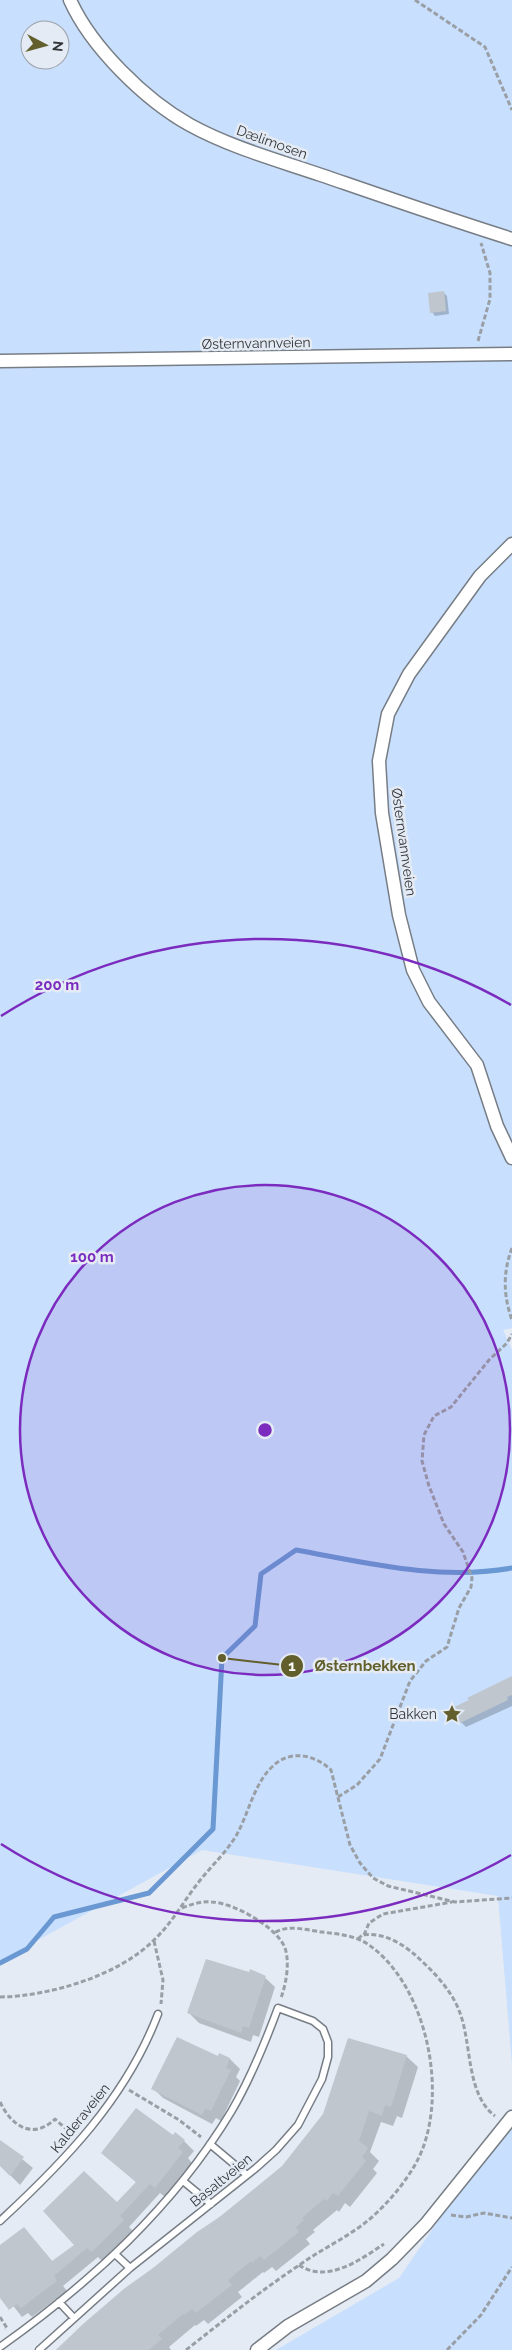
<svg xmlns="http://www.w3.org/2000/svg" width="512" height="2350" font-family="Raleway,sans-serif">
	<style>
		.green { fill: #c8dffd; fill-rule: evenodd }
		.shadow { fill: #0003 }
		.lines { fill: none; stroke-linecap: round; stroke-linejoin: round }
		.stream { stroke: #6a98d2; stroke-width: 5 }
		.building { fill: #bfc6ce }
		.service-casing { stroke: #777d85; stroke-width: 9 }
		.minor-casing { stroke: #777d85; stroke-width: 15 }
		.path { stroke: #9a9fa6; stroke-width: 3; stroke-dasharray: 5 2.5; stroke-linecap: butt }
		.service { stroke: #fff; stroke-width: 6 }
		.minor { stroke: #fff; stroke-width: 12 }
		.ring { fill: none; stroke: #7b2cbf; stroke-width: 2.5 }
		.labels { text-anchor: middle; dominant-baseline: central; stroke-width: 5; stroke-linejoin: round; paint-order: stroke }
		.street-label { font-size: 14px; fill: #333539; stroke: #e4ebf4 }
		.poi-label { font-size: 14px; fill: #333539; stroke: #e4ebf4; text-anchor: end }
		.centre { fill: #7b2cbf; stroke: #e4ebf4; stroke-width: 2.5 }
		.ring-label { font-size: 15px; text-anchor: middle; font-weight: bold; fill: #7b2cbf; stroke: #e4ebf4; stroke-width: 5; stroke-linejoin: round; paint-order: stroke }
		.leader { fill: none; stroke: #635f2c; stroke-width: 2 }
		.callout-dot { fill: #635f2c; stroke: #e4ebf4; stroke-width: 2 }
		.mark-label { font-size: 15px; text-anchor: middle; font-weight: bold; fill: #fff }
		.callout-label { font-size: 15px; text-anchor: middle; font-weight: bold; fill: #635f2c; stroke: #e4ebf4; stroke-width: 5; stroke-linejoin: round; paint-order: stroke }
	</style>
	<rect width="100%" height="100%" fill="#e4ebf4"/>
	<path class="green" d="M0 0H512V1328L503 1330 512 1350V2064L498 1896 202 1850 0 1961ZM30 30H60V60H30Z
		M512 2113V2350H276L399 2278Z"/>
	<path class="shadow" d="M443 292 447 296 449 314 435 316 432 312Z
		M512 1683V1706L466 1727 461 1722Z
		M251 1970 261 1974 275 1987 259 2037 253 2035 251 2042 199 2023 189 2013 250 1973Z
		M220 2054 230 2059 240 2069 236 2077 240 2081 221 2121 216 2118 212 2124 163 2098 153 2088 218 2057Z
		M406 2056 418 2067 402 2118 397 2116 393 2126 381 2122 370 2152 379 2161 373 2169 377 2173 350 2207 345 2203 339 2212 337 2210 313 2230 315 2232 306 2239 310 2244 276 2271 272 2267 264 2273 263 2272 238 2292 242 2297 208 2324 204 2320 196 2326 195 2325 169 2347 171 2350H56L83 2325 283 2167Z
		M173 2136 184 2141 194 2151 188 2158 192 2163 165 2197 160 2193 129 2227 133 2231 102 2261 98 2257 63 2286 67 2291 32 2317 28 2313 22 2317 0 2289V2246L33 2239 53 2262 76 2245 137 2183 103 2153Z
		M0 2141 33 2168 20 2185 0 2165Z"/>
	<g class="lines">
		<path class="stream" d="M0 1963 27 1949 54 1917 149 1893 213 1829 222 1658 255 1626 261 1574 296 1550C368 1563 439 1581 512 1568"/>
	</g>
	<path class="building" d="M444 291 446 311 430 313 428 293Z
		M512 1676V1695L507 1697 508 1700 460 1723 452 1708 469 1700 467 1698Z
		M206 1959 249 1972 250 1969 266 1976 249 2028 243 2026 241 2033 187 2013Z
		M177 2037 218 2056 219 2053 230 2058 226 2068 231 2070 219 2094 211 2111 205 2109 202 2115 151 2089Z
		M348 2038 407 2055 391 2107 385 2105 382 2116 369 2111 359 2141 368 2148 362 2157 366 2161 338 2196 333 2193 327 2201 324 2199 302 2218 304 2220 296 2227 299 2232 264 2260 260 2256 252 2263 251 2261 228 2280 232 2285 196 2313 192 2309 184 2315 183 2314 158 2335 162 2339 149 2350H56L83 2324 125 2288 153 2268 197 2232 221 2216 282 2166 323 2114Z
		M136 2108 173 2135 175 2132 185 2140 178 2148 183 2152 155 2188 150 2184 120 2216 124 2220 92 2252 87 2248 54 2276 57 2281 21 2308 17 2304 9 2310 0 2298V2245L24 2227 52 2261 74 2245 43 2211 84 2171 117 2202 136 2182 101 2153Z
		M0 2140 24 2157 10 2176 0 2166Z"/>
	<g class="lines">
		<g class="service-casing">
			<path id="service" d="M210 2144 247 2175
				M183 2181 211 2204
				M0 2221C65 2161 126 2098 158 2014
				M115 2254 130 2268
				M59 2302 73 2317
				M0 2347C90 2283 173 2208 231 2112 250 2080 265 2043 278 2008L313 2021 323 2029 328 2042V2057L322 2079 298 2125 276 2150 256 2168 130 2268 39 2350"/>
		</g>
		<g class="minor-casing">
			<path id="minor" d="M70 0C91 47 145 100 190 125 230 147 277 160 321 175 385 197 448 219 512 239
				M0 361 512 354
				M512 544 480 576 409 674 388 714 379 761 382 813 399 915 413 970 429 1002 477 1065 497 1126 512 1158
				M257 2350 288 2326 366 2281 392 2259 426 2224 512 2117"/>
		</g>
		<path class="path" d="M415 0 485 47 512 110
			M478 341 490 299V273L481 243
			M512 1248C503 1272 503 1295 512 1320
			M338 1797 357 1785 380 1759 410 1681 426 1661 447 1647 459 1608 471 1587 472 1578 463 1552 444 1524 429 1486 422 1461 424 1435 434 1416 451 1407 489 1360 507 1343 512 1334
			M182 1908C192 1904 201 1901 212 1902 234 1903 277 1927 285 1948 290 1963 286 1984 281 1998
			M364 1935 369 1923 383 1914 452 1902
			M358 1939 362 1935C381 1932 400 1942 414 1954 432 1970 452 1990 460 2013 472 2045 466 2094 495 2116
			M154 1941 163 1980 161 2004
			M0 1997C50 1996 118 1976 154 1940 172 1923 183 1902 198 1883 210 1867 225 1854 236 1836 249 1813 254 1783 273 1766 290 1749 316 1755 331 1770L350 1845 360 1863 373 1878 388 1886 455 1902 512 1898
			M129 2090 179 2120 201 2137
			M0 2102C11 2125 32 2141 55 2119L72 2134
			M451 2215 466 2217 484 2213 512 2218
			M299 2265C327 2284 360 2260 384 2244
			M0 2317 7 2328 5 2329
			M186 2350C223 2321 259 2292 298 2266 321 2249 349 2237 371 2218 388 2203 405 2183 416 2163 451 2100 428 1983 366 1943 353 1935 337 1934 322 1932 306 1930 288 1924 274 1933
			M447 2350 481 2315 512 2267"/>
		<use href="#service" class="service"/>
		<use href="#minor" class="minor"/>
	</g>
	<circle cx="265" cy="1430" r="245" fill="#7b2cbf" fill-opacity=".12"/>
	<g class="ring">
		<circle cx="265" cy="1430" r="245"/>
		<path d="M511 1855A491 491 0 0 1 1 1844M1 1016A491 491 0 0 1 511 1005"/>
	</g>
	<defs>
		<g id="sight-bare" transform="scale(1.5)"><path d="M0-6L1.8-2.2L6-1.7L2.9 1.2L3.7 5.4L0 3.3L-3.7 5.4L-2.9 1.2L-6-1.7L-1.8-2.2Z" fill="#635f2c" stroke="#e4ebf4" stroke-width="2.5" paint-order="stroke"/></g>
	</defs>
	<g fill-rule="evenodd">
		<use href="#sight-bare" x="452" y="1714"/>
	</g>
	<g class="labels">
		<g class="street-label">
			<text transform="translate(272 142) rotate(20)">Dælimosen</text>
			<text transform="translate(256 343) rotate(-1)">Østernvannveien</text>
			<text transform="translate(404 842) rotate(82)">Østernvannveien</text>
			<text transform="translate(80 2118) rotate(-51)">Kalderaveien</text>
			<text transform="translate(221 2180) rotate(-39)">Basaltveien</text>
		</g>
		<g class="poi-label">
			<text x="437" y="1714">Bakken</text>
		</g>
	</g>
	<circle cx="265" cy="1430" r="8" class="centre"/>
	<g class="ring-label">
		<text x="57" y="990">200 m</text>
		<text x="92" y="1262">100 m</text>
	</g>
	<path class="leader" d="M222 1658L292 1666"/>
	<g class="callout-dot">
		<circle cx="222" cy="1658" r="5"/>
		<circle cx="292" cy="1666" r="12"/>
	</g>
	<g class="mark-label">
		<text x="292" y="1671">1</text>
	</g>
	<g class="callout-label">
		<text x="365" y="1671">Østernbekken</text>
	</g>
	<g transform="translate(45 45) rotate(96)"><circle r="24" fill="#e4ebf4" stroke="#9da2a9"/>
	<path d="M0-4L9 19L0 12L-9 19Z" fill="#635f2c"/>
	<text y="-8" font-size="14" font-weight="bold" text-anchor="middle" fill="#333539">N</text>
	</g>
</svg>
